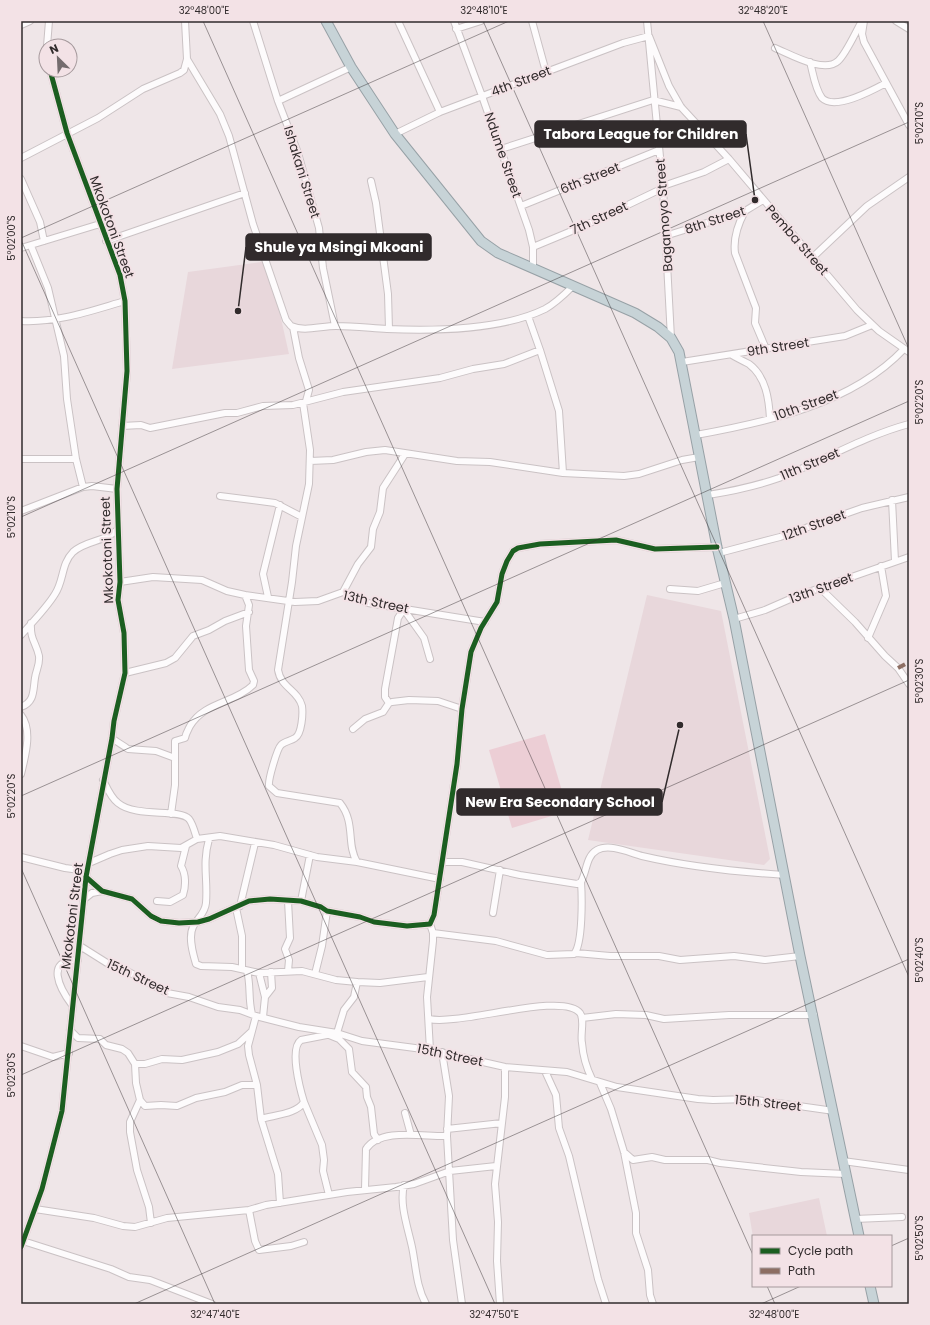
<svg xmlns="http://www.w3.org/2000/svg" width="930" height="1325" font-family="Poppins,sans-serif">
	<style>
		.built { fill: #e8d7db }
		.green { fill: #ecced5 }
		.lines { fill: none; stroke-linecap: round; stroke-linejoin: round }
		.minor-casing { stroke: #cac2c4; stroke-width: 8 }
		.highway-casing { stroke: #97a1a6; stroke-width: 11 }
		.minor { stroke: #fdfbfc; stroke-width: 6 }
		.highway { stroke: #c7d3d7; stroke-width: 9 }
		.quiet { stroke: #8d6e63; stroke-width: 4; stroke-dasharray: 8 4; stroke-linecap: butt }
		.cycleway-casing { stroke: #f3e2e6; stroke-width: 8 }
		.cycleway { stroke: #1b5e20; stroke-width: 5 }
		.ticks { fill: none; stroke: #312b2c; stroke-width: 1; stroke-opacity: 0.45 }
		.labels { text-anchor: middle; dominant-baseline: central; stroke-width: 4; stroke-linejoin: round; paint-order: stroke }
		.street-label { font-size: 13px; fill: #312b2c; stroke: #f3e2e6 }
		.leader { fill: none; stroke: #312b2c; stroke-width: 1.5 }
		.callout-dot { fill: #312b2c; stroke: #f3e2e6; stroke-width: 1.5 }
		.callout { fill: #312b2c; stroke: #312b2c; stroke-width: 1.5 }
		.callout-label { font-size: 14px; text-anchor: middle; font-weight: bold; fill: #fff }
		.neatline { fill: none; stroke: #312b2c; stroke-width: 1.5 }
		.ticks-label { font-size: 10px; text-anchor: middle; fill: #312b2c }
	</style>
	<rect width="100%" height="100%" fill="#efe6e8"/>
	<path class="built" d="M268 261 289 354 172 369 188 272Z
		M647 595 721 611 770 859 764 865 588 840Z
		M819 1198 827 1236 753 1237 749 1213Z"/>
	<path class="green" d="M545 734 568 811 512 828 489 750Z"/>
	<g class="lines">
		<g class="minor-casing">
			<path id="minor" d="M185 21 187 59 220 114 229 136 253 224 286 320 291 326C304 332 321 326 336 326 353 326 370 328 387 329 434 331 502 330 545 309 556 303 565 294 573 286
				M253 21 278 101 298 153 319 228 323 268 335 326
				M398 21 440 112
				M454 21 482 96 529 230 533 247V269
				M532 21 546 72
				M647 21 663 188 671 338
				M864 21 862 34 864 42 909 125
				M896 21 909 29
				M21 25 30 21
				M456 29 481 21
				M47 46 49 21
				M775 48C790 54 824 74 838 61 846 54 856 31 862 21
				M810 62C813 73 815 89 822 98 835 111 873 90 886 83
				M278 101 351 67
				M395 134 440 112 623 43 649 36 669 86 681 107 729 159 857 310 879 331 909 352
				M501 149 653 100 681 107
				M21 158 98 118 143 89 180 73 184 70 187 59
				M21 179 40 222 44 241
				M371 181 376 203 388 294 389 329
				M663 186 704 172 729 159
				M521 206 659 150
				M745 211C738 224 733 238 735 253L756 308 755 323 766 349
				M665 236 745 211 763 200
				M106 241 245 193
				M31 246 48 288 64 356 67 399 76 459 83 487
				M533 247 586 225 663 188
				M21 248 100 224
				M812 258 867 206 909 177
				M528 316 540 350 559 411 563 473
				M21 321C57 323 90 311 125 301
				M293 327 299 358 309 390 306 401
				M732 355C737 358 743 361 749 364 766 377 769 399 770 419
				M682 362 845 336 872 325
				M303 403 310 450 309 484 296 546 292 582 278 670C281 688 298 690 302 706 303 713 302 734 295 738 291 741 285 741 281 745 277 749 268 780 269 786L277 793 340 803C356 823 346 844 357 862L440 879
				M122 426 141 425 150 428 225 413H237L263 406 293 405 343 392 440 378 473 369 504 364 540 350
				M696 435C768 422 852 404 904 349
				M21 459H76
				M310 461 333 460 366 452 385 450 457 461 490 462 563 473 624 476 639 474 682 460 699 457
				M708 495C733 491 756 486 779 478 823 461 864 436 909 424
				M220 496 275 503 302 517
				M892 500 895 561
				M21 511 83 487 92 486 117 489
				M719 553 780 537 862 508 909 497
				M120 582 153 577 202 580 227 591 245 595 249 605 246 626 249 670 254 681 253 685C235 703 204 702 190 726 188 730 186 733 185 738L175 741V758
				M820 588 855 622 885 656 898 668 909 684
				M670 589 698 591 725 583
				M343 592 358 564 371 547 373 529 380 512 383 488 405 454
				M245 595 295 602 318 601 343 592 368 603 485 622
				M268 597 263 574 280 505
				M402 607 424 638 430 659
				M734 619 765 610 797 596 909 557
				M21 635C31 624 48 606 55 594 64 581 61 564 73 552 86 540 105 542 117 530
				M868 638 886 596 881 566
				M125 673 166 663 175 658 193 636 209 630 225 621 249 612
				M389 703 385 697V689L398 618 404 609
				M21 707C35 702 33 690 35 678 36 670 40 665 39 656 36 642 30 640 31 623
				M21 715C33 730 25 757 21 774
				M353 729 365 719 383 712 389 703 392 702 409 700 438 701 462 709
				M112 738C118 743 123 745 128 749L156 751 175 758V785L171 814
				M103 780C107 788 111 798 118 803 136 818 179 808 189 819 193 824 195 833 197 839
				M209 839C202 864 208 879 206 903 205 914 197 918 193 927 188 937 193 954 196 964L201 966 232 967 259 973 302 971 336 980 357 982 380 983 428 977
				M21 857 65 868 87 871
				M442 862H462L520 875 577 884 581 882C587 871 586 856 597 850 610 843 630 853 642 856 689 867 738 872 785 875
				M89 863 110 854 122 850 148 846 181 848 197 839 220 836 274 845 317 857 357 862
				M86 877 102 891 132 899 151 916 161 921 179 923 198 922 209 919 249 901 270 899 301 901 321 907 327 911 360 917 374 922 407 926 430 924 434 915 457 764 462 709 471 652 481 628 497 602 502 574 507 561 513 551 518 548 540 544 616 540 655 549 717 547
				M83 900 92 893 102 891
				M157 901 170 902 183 895C186 886 186 874 181 866L186 846
				M288 901 290 938 285 949 289 960 288 971
				M301 901 310 855
				M240 906 255 843
				M236 908 242 936V969
				M493 913 500 870
				M430 924 433 933V941L427 997 430 1050
				M433 933 496 941 547 955 574 954C583 944 582 896 581 882
				M80 946 107 963 127 971 167 993 189 997 218 1007 240 1010 256 1016 299 1027 337 1033 362 1041 430 1050 505 1067 567 1072 617 1087 698 1099 713 1100 749 1099 834 1111
				M576 953 610 956H659L680 960 734 956 765 960 800 956
				M247 971C251 985 248 999 252 1014
				M259 973 265 997
				M315 974 322 946 327 911
				M72 1005C60 989 44 959 78 960
				M256 1016 248 1046 249 1055 257 1085 261 1119 278 1174 280 1203
				M263 1017 265 997 272 988 271 972
				M582 1018 616 1014 646 1015 664 1019 729 1015H814
				M429 1019C460 1026 563 991 580 1013 585 1020 580 1035 582 1043 583 1056 586 1067 592 1079
				M70 1030 78 1038 100 1039 106 1045 122 1049 128 1053 135 1064 136 1083 140 1100 130 1122V1132L137 1170 149 1207 151 1223
				M329 1035 339 1039 349 1049 352 1072 366 1087 367 1097 371 1107 374 1134 378 1140
				M21 1046 53 1057 69 1053
				M442 1052 449 1096 447 1136 453 1240 462 1304
				M135 1064H145L162 1059 182 1060 218 1052 238 1044 251 1032
				M545 1071 556 1095 559 1128 569 1156 598 1279 606 1304
				M600 1083 611 1109 624 1152 636 1213V1233L648 1270 650 1295 653 1304
				M140 1100 145 1106 161 1105 177 1106 196 1098 225 1092 242 1085H257
				M304 1102 322 1145 324 1160 323 1171 329 1195
				M405 1113 411 1135
				M261 1119C274 1115 297 1114 304 1102 300 1089 289 1048 301 1040L337 1033 344 1010 354 997 357 982
				M447 1129 502 1123
				M624 1152 633 1160 652 1157 665 1160H708L720 1163 801 1172 846 1174
				M843 1161 909 1170
				M404 1185C399 1204 408 1228 412 1247 416 1266 416 1286 426 1304
				M365 1189 366 1149C380 1127 425 1137 447 1136
				M35 1209 94 1218 123 1226 135 1227 167 1218 249 1210 266 1205 347 1192 396 1187 414 1184 450 1171 496 1166
				M249 1210 255 1241 259 1250 291 1246 304 1242
				M855 1219 902 1217
				M23 1241 111 1269 129 1277 150 1280 212 1304
				M21 1247 42 1189 62 1111 86 877 112 738 114 721 125 673 124 633 118 600 120 582 117 489 127 371 125 301 120 275 67 133 50 70
				M500 1304 497 1261 498 1222 495 1184 505 1097V1067"/>
		</g>
		<g class="highway-casing">
			<path id="highway" d="M326 21 351 67 395 134 481 241 498 253 635 313 658 327 671 338 679 352 717 547 734 619 800 956 859 1236
				M870 1286 874 1304"/>
		</g>
		<use href="#minor" class="minor"/>
		<use href="#highway" class="highway"/>
		<path class="quiet" d="M898 668 909 662"/>
		<g class="cycleway-casing">
			<path id="cycleway" d="M86 877 102 891 132 899 151 916 161 921 179 923 198 922 209 919 249 901 270 899 301 901 321 907 327 911 360 917 374 922 407 926 430 924 434 915 457 764 462 709 471 652 481 628 497 602 502 574 507 561 513 551 518 548 540 544 616 540 655 549 717 547
				M21 1247 42 1189 62 1111 86 877 112 738 114 721 125 673 124 633 118 600 120 582 117 489 127 371 125 301 120 275 67 133 50 70"/>
		</g>
		<use href="#cycleway" class="cycleway"/>
	</g>
	<path class="ticks" d="M203 21 753 1255M483 21 909 977M763 21 909 349M21 238 509 21M21 240 495 1304M21 517 909 122M21 796 909 401M21 868 215 1304M21 1075 909 680M891 1246 909 1238M767 1286 775 1304M134 1304 909 959M761 1304 801 1286"/>
	<g class="labels">
		<g class="street-label">
			<text transform="translate(521 81) rotate(-21)">4th Street</text>
			<text transform="translate(503 155) rotate(71)">Ndume Street</text>
			<text transform="translate(302 172) rotate(73)">Ishakani Street</text>
			<text transform="translate(590 178) rotate(-22)">6th Street</text>
			<text transform="translate(664 215) rotate(-94)">Bagamoyo Street</text>
			<text transform="translate(599 218) rotate(-25)">7th Street</text>
			<text transform="translate(715 220) rotate(-18)">8th Street</text>
			<text transform="translate(112 227) rotate(70)">Mkokotoni Street</text>
			<text transform="translate(797 240) rotate(49)">Pemba Street</text>
			<text transform="translate(778 347) rotate(-9)">9th Street</text>
			<text transform="translate(806 405) rotate(-20)">10th Street</text>
			<text transform="translate(810 464) rotate(-23)">11th Street</text>
			<text transform="translate(814 525) rotate(-20)">12th Street</text>
			<text transform="translate(107 550) rotate(-92)">Mkokotoni Street</text>
			<text transform="translate(821 588) rotate(-20)">13th Street</text>
			<text transform="translate(376 602) rotate(12)">13th Street</text>
			<text transform="translate(72 916) rotate(-83)">Mkokotoni Street</text>
			<text transform="translate(138 977) rotate(25)">15th Street</text>
			<text transform="translate(450 1055) rotate(12)">15th Street</text>
			<text transform="translate(768 1103) rotate(6)">15th Street</text>
		</g>
	</g>
	<path class="leader" d="M755 200L746 134M238 311L246 247M680 725L662 802"/>
	<g class="callout-dot">
		<circle cx="755" cy="200" r="4"/>
		<circle cx="238" cy="311" r="4"/>
		<circle cx="680" cy="725" r="4"/>
	</g>
	<g class="callout">
		<rect x="535" y="121" width="211" height="26" rx="4"/>
		<rect x="246" y="234" width="185" height="26" rx="4"/>
		<rect x="457" y="789" width="205" height="26" rx="4"/>
	</g>
	<g class="callout-label">
		<text x="641" y="139">Tabora League for Children</text>
		<text x="339" y="252">Shule ya Msingi Mkoani</text>
		<text x="560" y="807">New Era Secondary School</text>
	</g>
	<rect width="930" height="1325" fill="none" stroke="#f3e2e6" stroke-width="44"/>
	<rect x="752" y="1235" width="140" height="52" fill="#f3e2e6" stroke="#a5999c"/>
	<rect x="760" y="1248" width="20" height="6" fill="#1b5e20" stroke="#a5999c"/>
	<text x="788" y="1255" font-size="12" fill="#312b2c">Cycle path</text>
	<rect x="760" y="1268" width="20" height="6" fill="#8d6e63" stroke="#a5999c"/>
	<text x="788" y="1275" font-size="12" fill="#312b2c">Path</text>
	<g transform="translate(58 58) rotate(336)"><circle r="19" fill="#f3e2e6" stroke="#a5999c"/>
	<path d="M0-3L7 15L0 10L-7 15Z" fill="#746c6e"/>
	<text y="-6" font-size="11" font-weight="bold" text-anchor="middle" fill="#312b2c">N</text>
	</g>
	<rect x="22" y="22" width="886" height="1281" class="neatline"/>
	<g class="ticks-label">
		<text x="204" y="14">32°48'00"E</text>
		<text x="484" y="14">32°48'10"E</text>
		<text x="763" y="14">32°48'20"E</text>
		<text transform="translate(919 123) rotate(-90)" y="4">5°02'10"S</text>
		<text transform="translate(11 238) rotate(-90)" y="4">5°02'00"S</text>
		<text transform="translate(919 402) rotate(-90)" y="4">5°02'20"S</text>
		<text transform="translate(11 517) rotate(-90)" y="4">5°02'10"S</text>
		<text transform="translate(919 681) rotate(-90)" y="4">5°02'30"S</text>
		<text transform="translate(11 796) rotate(-90)" y="4">5°02'20"S</text>
		<text transform="translate(919 960) rotate(-90)" y="4">5°02'40"S</text>
		<text transform="translate(11 1075) rotate(-90)" y="4">5°02'30"S</text>
		<text transform="translate(919 1238) rotate(-90)" y="4">5°02'50"S</text>
		<text x="215" y="1318">32°47'40"E</text>
		<text x="494" y="1318">32°47'50"E</text>
		<text x="774" y="1318">32°48'00"E</text>
	</g>
</svg>
